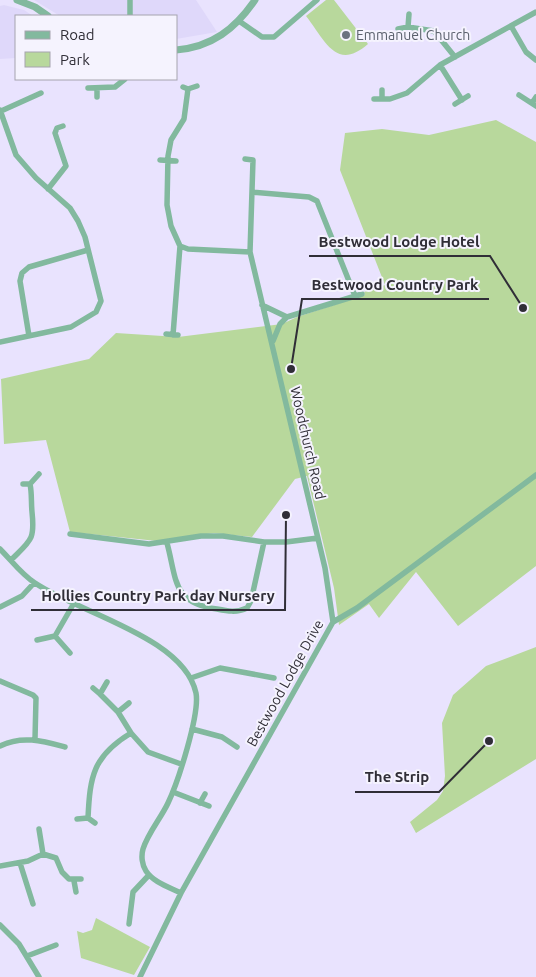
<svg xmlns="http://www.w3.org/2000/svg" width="536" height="977" font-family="Ubuntu,sans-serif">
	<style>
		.built { fill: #dfd8fa }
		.green { fill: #b8d89c }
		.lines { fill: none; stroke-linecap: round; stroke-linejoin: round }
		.minor { stroke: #82b99e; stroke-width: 5.5 }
		.tertiary { stroke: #82b99e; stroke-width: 7 }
		.worship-dot { fill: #6b7280; stroke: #f5f3fe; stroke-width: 2 }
		.labels { text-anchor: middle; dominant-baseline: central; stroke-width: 4; stroke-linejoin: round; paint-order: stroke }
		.worship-label { font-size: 14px; fill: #5b616d; stroke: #f5f3fe; text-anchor: start }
		.street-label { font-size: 14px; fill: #302e37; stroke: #f5f3fe }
		.leader { fill: none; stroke: #302e37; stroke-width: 2 }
		.callout-dot { fill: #302e37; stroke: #f5f3fe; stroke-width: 2 }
		.callout-label { font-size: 15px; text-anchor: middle; font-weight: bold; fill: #302e37; stroke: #f5f3fe; stroke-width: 4; stroke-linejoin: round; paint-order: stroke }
	</style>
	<rect width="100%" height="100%" fill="#e9e3fe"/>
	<path class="built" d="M34 0H196L217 32 176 39V16H60Z
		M4 5 24 10 33 16H16V58L0 59V6Z"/>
	<path class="green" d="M326 0H334L368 44C336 72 325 40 306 16Z
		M496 120 536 142V566L458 626 416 572 379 618 369 604 339 625 334 588 307 476 295 479 252 537 214 533 157 541 70 532 46 440 4 444 1 379 89 359 116 333 178 337 282 324 297 317 365 295 364 292 385 285 340 170 345 133 382 129 429 135Z
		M536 647V759L416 833 410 822 437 800 443 791 445 776 442 723 453 695 486 666Z
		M96 918 150 947 134 975 81 958 77 931 83 933 92 930Z"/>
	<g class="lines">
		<path class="minor" d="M130 0V16
			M239 21 262 37H274L317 0
			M511 26 526 52 536 60
			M408 27 409 14
			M398 29 408 27 434 31 455 57
			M440 65 462 100
			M183 87 188 89 197 86
			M88 88 115 87 125 79
			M97 88V97
			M382 90V99
			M519 95 536 106
			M374 99H390L407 93 440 65 536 12
			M532 103 536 97
			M455 104 468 96
			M0 110 16 155 36 178 70 208 78 221 85 237 101 301 96 312 71 327 0 342
			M1 111 41 93
			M245 159 253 160 250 252 325 568 333 622
			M160 160 176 161
			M48 189 66 166 55 133 57 128 63 126
			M252 192 309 197 317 201 355 296
			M180 246 188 249 250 252
			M262 305 287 317 362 294
			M166 334 178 335
			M173 335 180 246 171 226 167 205 168 156 171 140 184 119 188 89
			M29 336 20 281 22 273 29 267 88 250
			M273 341 280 324 287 317
			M23 484H30L39 474
			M70 534 149 544 201 536H223L264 542H286L318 538
			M167 543C177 580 172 603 217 609 227 611 237 613 247 608L251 601 264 542
			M0 549C11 560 22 575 35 583 79 613 184 637 196 693 200 714 178 782 168 803 161 818 148 833 143 849 141 856 142 865 146 871 153 882 169 887 181 893
			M11 560C31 540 35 540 32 512 31 502 32 493 30 484
			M0 607 22 596 34 583
			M55 636 70 653
			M37 640 55 636 74 603
			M191 678 220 668 274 678
			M0 681 33 695 36 698 35 739
			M93 688 100 694 107 682
			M100 694 118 712 131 733 148 752 181 764
			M118 712 129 703
			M192 729 222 737 237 747
			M0 746C22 735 43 741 65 747
			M173 792 209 806
			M200 803 205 794
			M88 818C90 776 93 756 131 733
			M77 819 88 818 95 823
			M39 829 43 854
			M43 854 56 858 62 872 69 879H81
			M20 863 33 904
			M0 866 28 861 43 854
			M74 881 76 892
			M129 924 133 892 149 875
			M0 925 19 944 39 977
			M27 956 56 945
			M140 977 181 893 333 622 357 608 536 475"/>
		<path class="tertiary" d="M17 0 35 7 48 16
			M176 50C212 47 235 29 255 0"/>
	</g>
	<circle class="worship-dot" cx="346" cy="35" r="5"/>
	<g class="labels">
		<g class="worship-label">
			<text x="356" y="35">Emmanuel Church</text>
		</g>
		<g class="street-label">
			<text transform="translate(308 443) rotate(77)">Woodchurch Road</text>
			<text transform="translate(285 683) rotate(-61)">Bestwood Lodge Drive</text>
		</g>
	</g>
	<path class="leader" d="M523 308L490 256H309M291 369L302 299H489M286 515L285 610H31M489 741L439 792H355"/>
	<g class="callout-dot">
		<circle cx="523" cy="308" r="5"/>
		<circle cx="291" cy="369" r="5"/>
		<circle cx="286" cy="515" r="5"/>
		<circle cx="489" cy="741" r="5"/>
	</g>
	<g class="callout-label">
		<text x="399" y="247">Bestwood Lodge Hotel</text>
		<text x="395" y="290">Bestwood Country Park</text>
		<text x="158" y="601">Hollies Country Park day Nursery</text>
		<text x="397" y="782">The Strip</text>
	</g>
	<rect x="15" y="15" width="162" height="65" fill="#f5f3fe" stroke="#a6a4ae"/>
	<rect x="25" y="31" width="25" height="8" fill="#82b99e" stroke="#a6a4ae"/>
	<text x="60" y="40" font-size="15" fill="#302e37">Road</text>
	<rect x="25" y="52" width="25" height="15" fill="#b8d89c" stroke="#a6a4ae"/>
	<text x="60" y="65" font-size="15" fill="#302e37">Park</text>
</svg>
